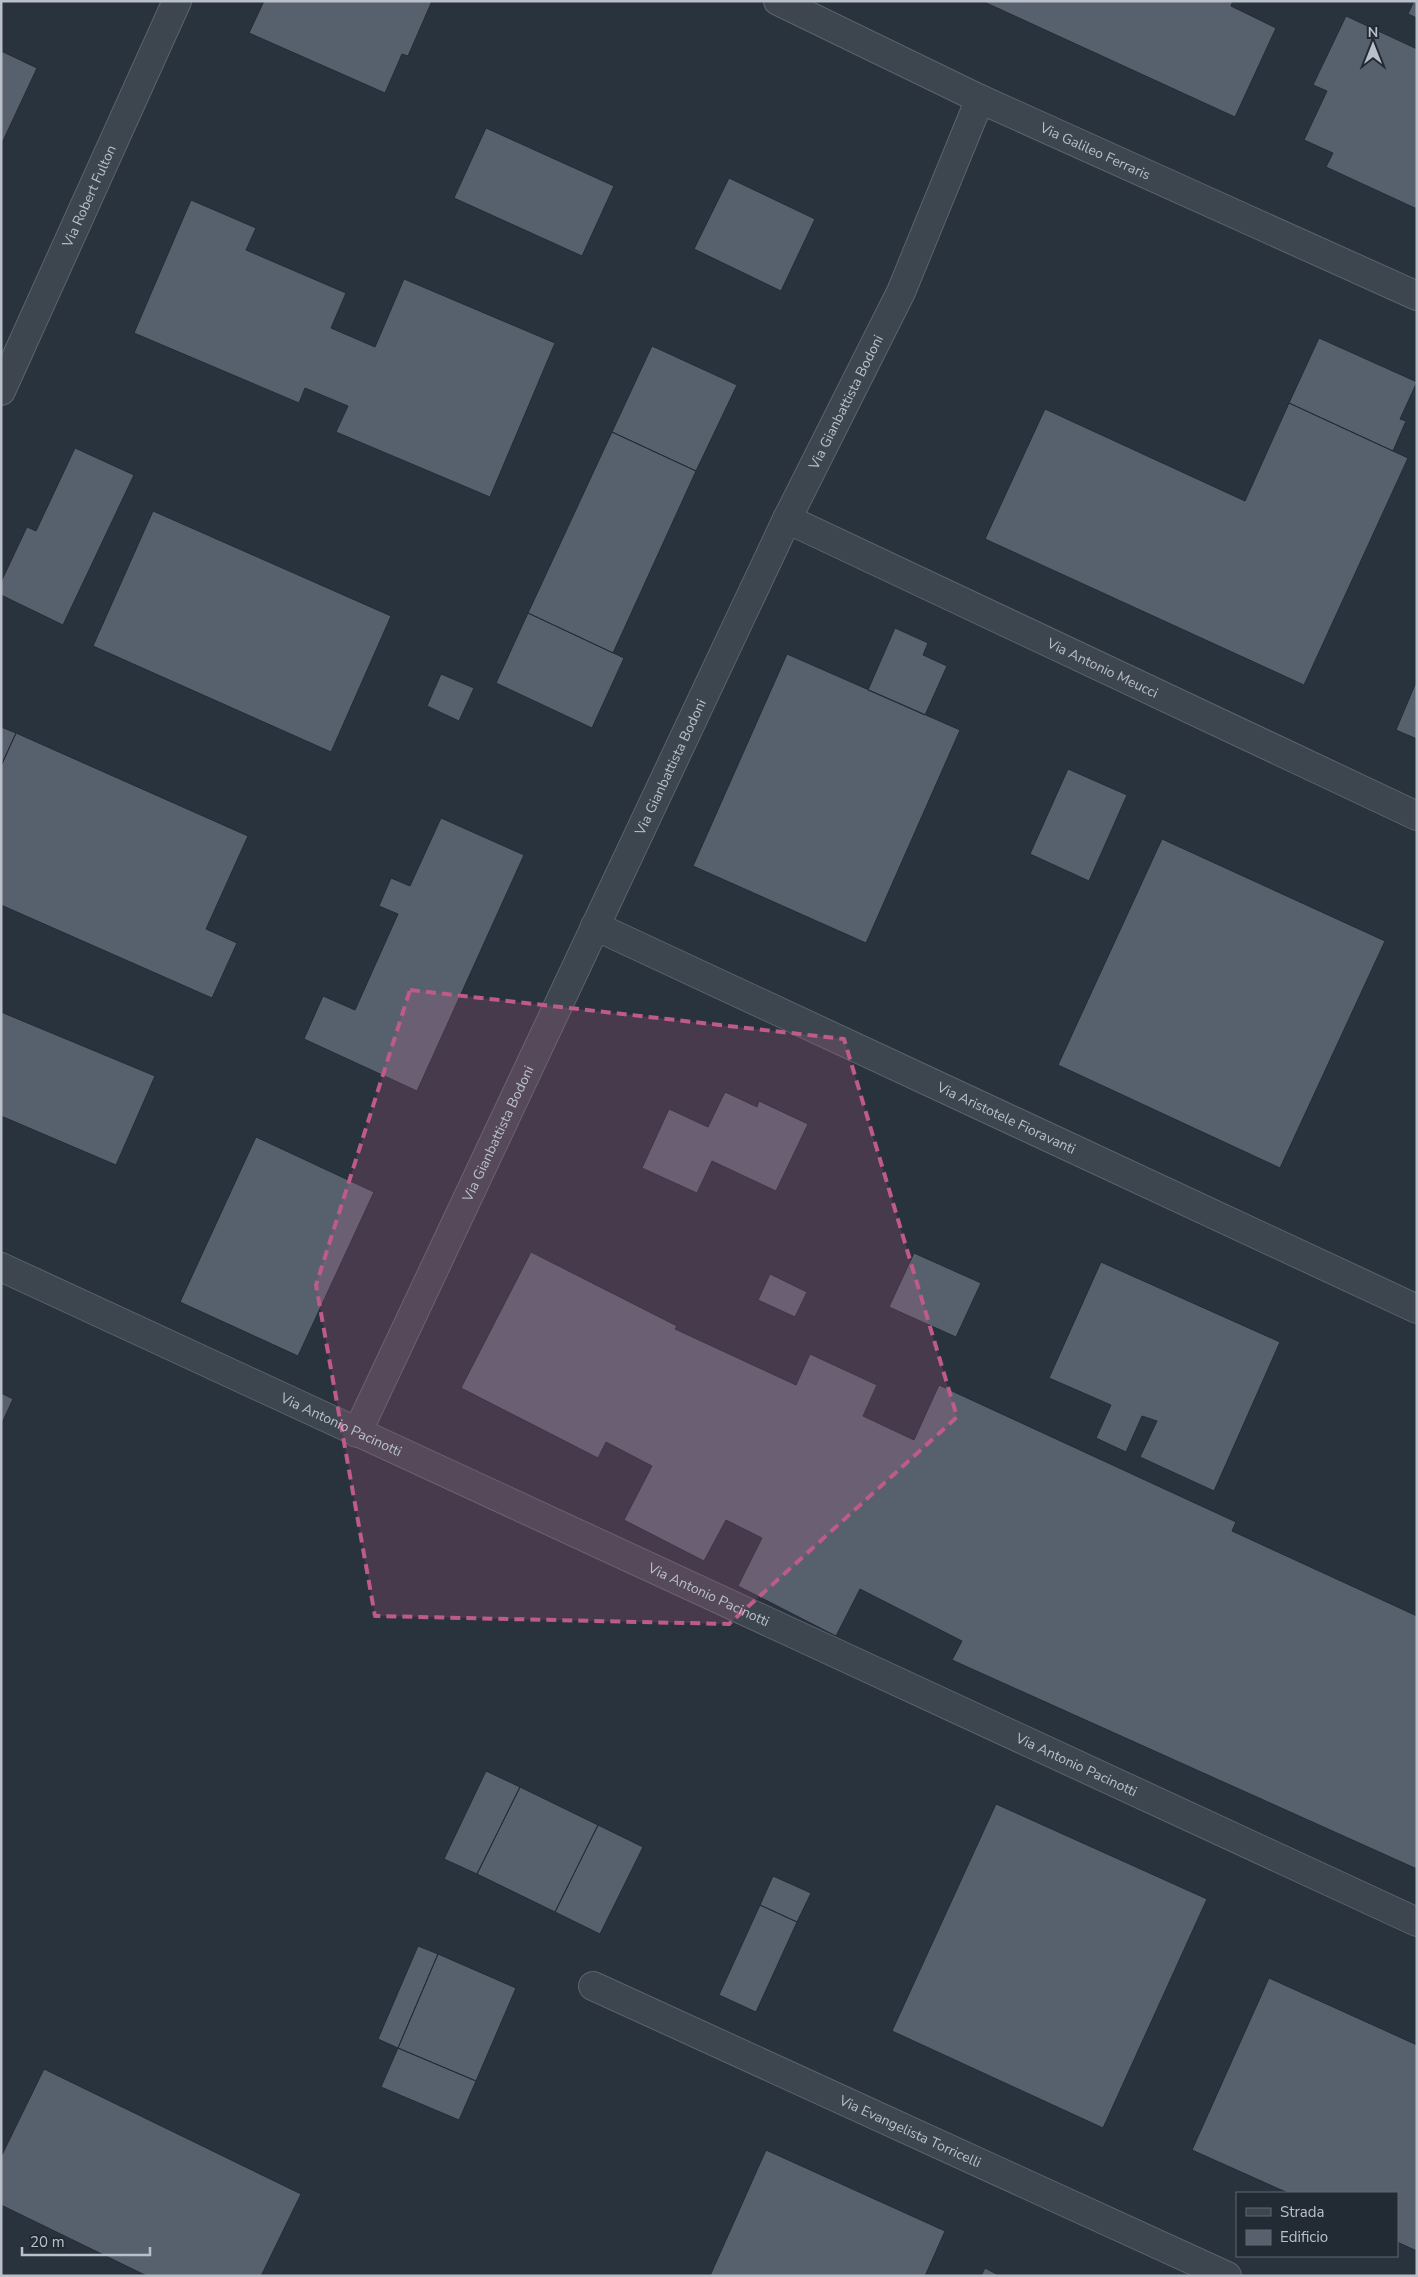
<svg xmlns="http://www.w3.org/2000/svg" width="1418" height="2277" font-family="'Nunito Sans',sans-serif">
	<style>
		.building { fill: #57616e; stroke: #242c36 }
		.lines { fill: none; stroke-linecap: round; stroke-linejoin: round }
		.minor-casing { stroke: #5b636c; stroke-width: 30 }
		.minor { stroke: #3d454e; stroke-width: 28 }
		.marked { fill: #be5b87; fill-opacity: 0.2; stroke: #be5b87; stroke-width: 4; stroke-dasharray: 10 6; stroke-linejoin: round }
		.labels { text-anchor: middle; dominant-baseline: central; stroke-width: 4.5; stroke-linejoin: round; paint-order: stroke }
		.street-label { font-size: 14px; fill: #b9c0c9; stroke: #222a34 }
	</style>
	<rect width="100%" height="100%" fill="#29333e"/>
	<path class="building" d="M264 1H432L408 56 402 54 385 93 249 33Z
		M982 1H1233L1231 6 1276 28 1235 117Z
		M1414 1H1417V18L1408 14Z
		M1346 16 1417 49V209L1326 167 1333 153 1304 140 1327 91 1313 85Z
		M1 51 37 68 1 145Z
		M486 128 614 186 582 256 454 198Z
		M729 178 815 219 781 291 694 249Z
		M191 200 256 228 246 250 346 293 331 328 375 347 404 279 555 343 490 497 336 432 348 406 305 388 299 403 134 333Z
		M1319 338 1417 382 1400 419 1406 421 1393 451 1289 403Z
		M652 346 737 385 696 471 612 432Z
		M1289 403 1408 458 1304 685 985 539 1045 409 1245 501Z
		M612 432 696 471 613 653 528 613Z
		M75 448 134 475 63 625 1 595V582L27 527 36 531Z
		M153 511 391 616 331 752 93 646Z
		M528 613 624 658 592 728 496 683Z
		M895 628 928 643 923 655 947 666 925 715 868 690Z
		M787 654 960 730 866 943 693 866Z
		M441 674 474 688 459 721 427 706Z
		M1417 680V739L1396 730Z
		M1 727 16 733 1 766Z
		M16 733 248 836 206 929 237 943 212 998 1 905V766Z
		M1068 769 1127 795 1089 881 1030 854Z
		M441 818 524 855 417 1091 304 1039 323 996 355 1010 398 914 379 906 391 878 410 886Z
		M1162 839 1385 941 1280 1168 1058 1065Z
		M1 1012 155 1076 116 1165 1 1116Z
		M725 1092 757 1107 759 1101 808 1124 776 1191 712 1161 697 1193 642 1168 669 1109 708 1127Z
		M256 1137 374 1192 298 1356 180 1302Z
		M531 1252 677 1326 675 1329 796 1385 810 1354 877 1385 863 1416 914 1440 939 1385 1236 1522 1232 1531 1417 1616V1869L952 1660 962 1641 860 1589 836 1636 738 1586 762 1538 726 1520 704 1561 624 1520 652 1466 606 1442 598 1458 461 1388Z
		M914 1253 981 1283 956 1337 889 1307Z
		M1101 1262 1280 1342 1214 1491 1140 1457 1157 1421 1142 1416 1126 1452 1096 1438 1111 1405 1049 1378Z
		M770 1274 807 1292 795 1317 758 1300Z
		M1 1393 13 1399 1 1425Z
		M486 1771 520 1787 477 1874 444 1859Z
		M520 1787 598 1825 555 1912 477 1874Z
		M996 1804 1207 1899 1103 2128 892 2031Z
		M598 1825 643 1847 600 1934 555 1912Z
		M773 1876 811 1893 797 1922 760 1905Z
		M760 1905 797 1922 756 2012 719 1995Z
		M418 1946 438 1954 398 2048 378 2039Z
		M438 1954 516 1988 476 2081 398 2048Z
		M1269 1978 1417 2045V2251L1397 2242V2193H1288L1192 2150Z
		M398 2048 476 2081 459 2120 381 2087Z
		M44 2069 301 2194 261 2276H147L1 2205V2157Z
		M766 2150 945 2231 925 2276H710Z
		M985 2268 1000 2276H981Z"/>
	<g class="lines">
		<g class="minor-casing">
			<g id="minor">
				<path id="s1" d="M778 1 980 99 1417 296"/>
				<path id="s2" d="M1 391 177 1"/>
				<path id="s3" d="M787 519 1417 816"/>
				<path id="s4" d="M595 926 1417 1309"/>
				<path id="s5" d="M1 1267 1417 1922"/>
				<path id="s6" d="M357 1433 787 519 901 292 980 99"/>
				<path id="s7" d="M593 1986 1227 2276"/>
			</g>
		</g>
		<use href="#minor" class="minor"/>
	</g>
	<path class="marked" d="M410 990 844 1039 957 1417 729 1624 375 1616 316 1285Z"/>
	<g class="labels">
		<g class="street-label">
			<text stroke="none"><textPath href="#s1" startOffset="351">Via Galileo Ferraris</textPath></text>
			<text stroke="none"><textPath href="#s2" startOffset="214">Via Robert Fulton</textPath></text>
			<text stroke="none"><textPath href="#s6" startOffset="1141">Via Gianbattista Bodoni</textPath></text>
			<text stroke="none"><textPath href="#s3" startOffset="349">Via Antonio Meucci</textPath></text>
			<text stroke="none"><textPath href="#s6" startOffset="736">Via Gianbattista Bodoni</textPath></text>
			<text stroke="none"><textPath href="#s4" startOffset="454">Via Aristotele Fioravanti</textPath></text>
			<text stroke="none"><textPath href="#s6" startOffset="331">Via Gianbattista Bodoni</textPath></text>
			<text stroke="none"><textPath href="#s5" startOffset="375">Via Antonio Pacinotti</textPath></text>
			<text stroke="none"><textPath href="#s5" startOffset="780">Via Antonio Pacinotti</textPath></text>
			<text stroke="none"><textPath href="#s5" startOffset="1185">Via Antonio Pacinotti</textPath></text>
			<text stroke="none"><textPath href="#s7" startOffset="349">Via Evangelista Torricelli</textPath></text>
		</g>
	</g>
	<rect width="1418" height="2277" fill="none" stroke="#b9c0c9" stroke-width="5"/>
	<rect x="1236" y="2192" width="162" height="65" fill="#222a34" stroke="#5e6670"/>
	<rect x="1246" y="2208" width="25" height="8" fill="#3d454e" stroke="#5e6670"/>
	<text x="1280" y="2217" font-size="15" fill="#b9c0c9">Strada</text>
	<rect x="1246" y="2230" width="25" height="15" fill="#57616e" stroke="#5e6670"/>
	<text x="1280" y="2242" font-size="15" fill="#b9c0c9">Edificio</text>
	<g transform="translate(1373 45)" stroke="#222a34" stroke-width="4" paint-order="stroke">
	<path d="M0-4L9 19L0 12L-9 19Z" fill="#b9c0c9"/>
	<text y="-8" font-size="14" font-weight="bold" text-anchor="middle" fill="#b9c0c9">N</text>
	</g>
	<path d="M22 2247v8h128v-8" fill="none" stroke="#b9c0c9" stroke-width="2.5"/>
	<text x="30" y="2247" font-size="15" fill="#b9c0c9" stroke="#222a34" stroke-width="4" paint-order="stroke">20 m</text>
</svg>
